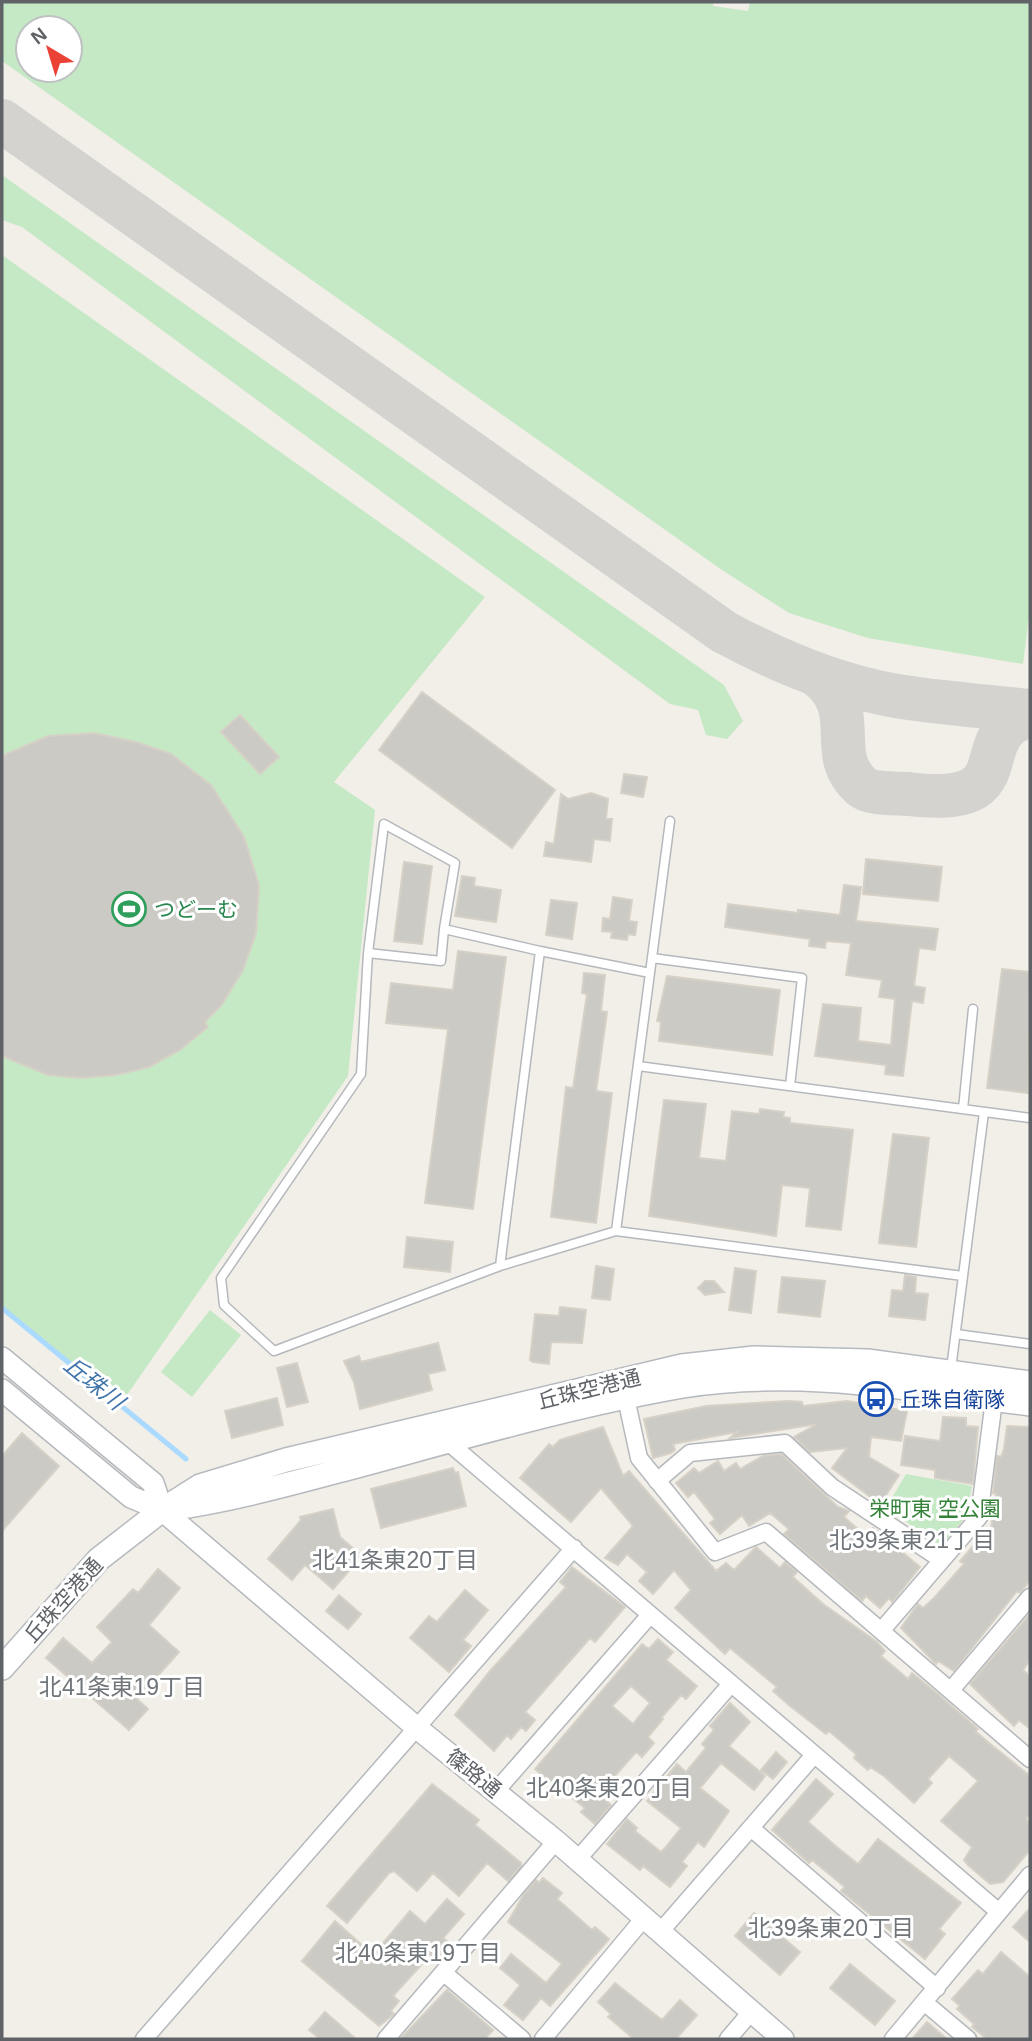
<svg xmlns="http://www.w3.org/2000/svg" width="1032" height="2041" font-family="Helvetica,'Noto Sans JP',sans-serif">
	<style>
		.green { fill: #c5e8c5; fill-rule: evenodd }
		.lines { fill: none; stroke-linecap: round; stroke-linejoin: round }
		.stream { stroke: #aadaff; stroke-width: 5 }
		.taxiway { stroke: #d4d3d0; stroke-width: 44 }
		.building { fill: #cccac5; stroke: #d6d1c6; stroke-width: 2; fill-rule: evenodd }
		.service-casing { stroke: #b5b8bc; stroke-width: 11 }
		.minor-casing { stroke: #b5b8bc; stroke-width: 19 }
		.tertiary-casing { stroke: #b5b8bc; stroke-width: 24 }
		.secondary-casing { stroke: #b6babf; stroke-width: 26 }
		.service { stroke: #fff; stroke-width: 8 }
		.minor { stroke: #fff; stroke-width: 16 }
		.tertiary { stroke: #fff; stroke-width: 21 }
		.secondary { stroke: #fff; stroke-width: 23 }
		.labels { text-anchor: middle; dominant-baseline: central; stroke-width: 6; stroke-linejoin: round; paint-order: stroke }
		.leisure-label { font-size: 21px; fill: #27864d; stroke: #fff; text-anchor: start }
		.street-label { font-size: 21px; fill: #5f6368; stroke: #fff }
		.transit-label { font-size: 21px; fill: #164399; stroke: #fff; text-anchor: start }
		.park-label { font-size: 21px; fill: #348238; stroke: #fff }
		.water-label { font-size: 23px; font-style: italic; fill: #4174aa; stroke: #fff }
		.neighbourhood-label { font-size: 23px; fill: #70757a; stroke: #fff }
	</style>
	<rect width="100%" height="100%" fill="#f1efe8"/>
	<path class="green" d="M2 2H713V6L748 11 750 2H1030V608L1023 664 868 638 789 613 722 570 2 61ZM70 28V70H28V28Z
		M2 175 724 685 743 721 727 739 706 735 698 710 670 704 22 227 2 220Z
		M2 255 485 597 334 782 375 810 348 1076 120 1405 2 1308Z
		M210 1310 241 1335 192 1397 161 1372Z
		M906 1474 972 1486 967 1515 944 1543H937L886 1508Z"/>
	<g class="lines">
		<path class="stream" d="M2 1308 186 1459"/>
		<path class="taxiway" d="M2 121 724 632C776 660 832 684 891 695 936 703 984 706 1030 711
			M814 673C866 709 823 752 861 786 871 795 895 793 908 794 1031 809 961 734 1030 715"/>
	</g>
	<path class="building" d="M422 692 555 790 512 848 379 750Z
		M240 715 279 757 260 774 221 732Z
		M94 733 136 742 171 754 211 785 244 837 259 885 256 933 243 970 221 1006 205 1022 208 1027 180 1050 149 1067 116 1075 81 1078 48 1075 2 1056V756L48 736Z
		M624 774 647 777 643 797 621 793Z
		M591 793 608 799 606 819H612L610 841 594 839 591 862 544 856 546 842 554 844 561 794 568 799Z
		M866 859 942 867 938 901 863 894Z
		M404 862 432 866 422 944 394 941Z
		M462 876 475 878 474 886 501 890 496 922 455 916Z
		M844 885 861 887 856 921 938 929 935 950 919 948 914 986 925 988 923 1003 912 1001 903 1076 885 1074 886 1065 815 1056 823 1004 861 1008 858 1041 891 1045 895 999 879 997 882 980 846 975 851 943 826 941 825 948 809 946 810 939 725 927 728 904 798 913V910L840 915Z
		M613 897 632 900 629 921 637 922 635 935 628 934 627 940 611 938 612 932 602 931 603 918 610 919Z
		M551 900 577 903 572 939 546 935Z
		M458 951 506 957 473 1209 425 1203 448 1029 386 1023 391 983 453 990Z
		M1002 969 1030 972 1028 1093 987 1088Z
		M584 973 605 975 601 1011 607 1012 596 1091 612 1093 596 1223 551 1217 566 1087 573 1088 587 994 582 993Z
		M667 976 780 990 772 1055 659 1041 661 1022 657 1021Z
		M664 1100 706 1104 699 1158 726 1161 732 1111 759 1114 760 1109 784 1112 783 1117 790 1118V1123L853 1130 841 1230 806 1226 810 1188 782 1185 776 1236 649 1216Z
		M893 1134 929 1138 916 1247 879 1243Z
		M407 1237 453 1242 450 1272 404 1267Z
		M596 1266 614 1269 610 1300 592 1298Z
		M735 1268 756 1271 751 1313 729 1310Z
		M905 1275 916 1277 915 1293 928 1294 925 1320 889 1316 892 1290 903 1291Z
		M782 1277 825 1281 820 1317 778 1312Z
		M705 1281H714L724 1292 705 1295 698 1288Z
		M560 1307 586 1310 582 1343 551 1342 549 1364 533 1362 530 1360 535 1314 559 1316Z
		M438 1343 445 1370 428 1374 432 1390 360 1409 354 1382 344 1361 359 1356 361 1362Z
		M297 1363 308 1402 287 1407 277 1368Z
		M277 1398 283 1425 232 1438 225 1411Z
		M789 1401 802 1402 803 1406 847 1401 907 1411 901 1441 871 1437 869 1457 899 1475 880 1504 832 1468 847 1448 810 1452 794 1437 817 1424 730 1438 737 1432 673 1444 675 1450 671 1453 653 1458 644 1419 706 1406Z
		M943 1417 966 1418V1426L978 1427 973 1484 935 1478V1470L901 1465 905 1436 940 1441Z
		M1007 1426 1030 1427V1580L1020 1593 1017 1591 954 1671 938 1661 936 1664 901 1628 918 1604 923 1608 934 1598 964 1564 960 1561 981 1537 989 1543 996 1494 993 1493 997 1456 1001 1457 1004 1449Z
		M603 1427 623 1476 629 1471 716 1571 726 1563 734 1570 756 1547 780 1568 785 1562 797 1572 793 1577 823 1604 877 1642 885 1651 881 1656 908 1679 912 1673 933 1690 978 1729 975 1731 989 1743 1030 1776V1814L1026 1819 1030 1823V1850L1003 1882 990 1884 968 1865 964 1860 972 1847 941 1821 978 1781 967 1771 949 1756 928 1779 932 1783 914 1803 884 1776 870 1767 868 1770 854 1758 856 1754 829 1731 826 1734 790 1706 773 1691 777 1687 753 1667 730 1648 725 1654 675 1608 691 1590 674 1570 653 1594 639 1581 647 1572 627 1554 618 1565 605 1558 633 1526 601 1488 571 1522 520 1478 549 1444 553 1447 560 1440Z
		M22 1433 59 1466 2 1531V1456Z
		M781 1454 838 1507 849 1511 844 1517 866 1536 873 1528 920 1567 892 1602 889 1598 880 1608 866 1596 862 1601 784 1534 789 1529 770 1513 749 1526 742 1515 720 1534 710 1523 715 1519 694 1492 688 1497 676 1483 694 1468 699 1473 718 1461 724 1471 736 1463 740 1469 763 1456Z
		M453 1468 455 1473 458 1472 466 1506 381 1528 371 1489Z
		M333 1509 340 1537 362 1556 333 1589 305 1565 292 1580 268 1559 301 1520 300 1517Z
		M572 1567 625 1607 595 1642 590 1638 525 1712 535 1720 526 1731 521 1727 511 1739 507 1735 494 1751 455 1715 490 1671 566 1587 560 1582Z
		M158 1569 180 1588 149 1625 179 1652 137 1699 148 1709 129 1730 46 1658 63 1638 92 1663 112 1642 97 1627 133 1589 138 1593Z
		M465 1590 488 1610 463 1640 471 1646 449 1672 410 1638 429 1616 437 1622Z
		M339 1595 361 1614 348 1629 326 1611Z
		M1030 1614V1660L1023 1670 1030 1676V1729L1019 1720 1014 1726 970 1684Z
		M658 1639 673 1652 666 1660 697 1686 686 1699 681 1695 661 1718 663 1719 648 1737 654 1743 642 1757 636 1752 613 1778 617 1782 603 1798 611 1805 595 1824 581 1812 585 1808 535 1769 642 1644 649 1649ZM631 1686 650 1703 633 1724 612 1706Z
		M730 1703 750 1722 729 1746 765 1776 754 1790 721 1763 700 1788 729 1811 704 1847 698 1842 682 1862 687 1866 670 1887 643 1866 640 1870 607 1844 627 1819 637 1828 635 1831 661 1852 665 1848 681 1828 647 1801 677 1764 686 1772 706 1748 702 1744 714 1730 710 1726Z
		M776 1752 787 1762 773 1779 761 1770Z
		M816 1779 833 1794 808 1822 838 1848 858 1864 878 1839 961 1903 939 1929 945 1934 925 1959 841 1891 845 1887 812 1860 809 1863 772 1830Z
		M432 1784 479 1820 475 1825 521 1863V1866L508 1881 487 1863 459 1896 433 1873 417 1891 394 1871 389 1873 347 1923 327 1906Z
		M543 1878 562 1893 557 1899 592 1930 595 1927 609 1939 550 2006 541 1998 523 2020 504 2005 520 1985 500 1968 511 1954 546 1983 562 1964 508 1922 524 1894 536 1880 539 1883Z
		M447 1899 464 1914 443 1938 451 1944 437 1960 431 1954 393 1996 399 2001 391 2011 394 2014 379 2026 302 1961 335 1921 373 1955 410 1911 425 1924Z
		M1030 1908V1942L1013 1927Z
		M754 1913 800 1952 780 1975 735 1936Z
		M1001 1952 1030 1977V2039H987L972 2027 974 2024 957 2009 960 2006 952 1999 978 1970 983 1974Z
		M850 1964 895 2001 875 2025 830 1988Z
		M615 1983 662 2020 680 2000 697 2015 676 2039H634L608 2017 611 2014 598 2002Z
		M447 1990 493 2030 485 2039H400Z
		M325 2012 356 2039H320L309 2030Z
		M927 2022 947 2039H912Z"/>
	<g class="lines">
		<g class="service-casing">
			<path id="service" d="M670 821 616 1231 963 1276 951 1369
				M444 929 455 863 384 824 368 953 361 1074 221 1278 224 1305 274 1351 500 1266
				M368 953 441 961 444 929 540 951
				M652 958 802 978 790 1086
				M638 1066 1030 1118
				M963 1109 973 1009
				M616 1231 500 1266 540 951 650 973
				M963 1276 984 1112
				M956 1334 1030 1344"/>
		</g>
		<g class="minor-casing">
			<path id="minor" d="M626 1398 639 1458 715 1552 766 1532 1030 1759
				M447 1433 448 1442 999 1912
				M657 1481 690 1453 785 1443 832 1487 942 1560
				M881 1631 979 1517 994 1400
				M951 1690 1030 1597
				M496 1791 650 1615
				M751 1828 937 1988
				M577 1860 731 1684
				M660 1932 814 1755
				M444 1973 522 2039
				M924 2002 968 2039
				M144 2039 574 1548
				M386 2039 556 1841
				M543 2039 644 1918
				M728 2039 751 2012
				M893 2039 1030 1875"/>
		</g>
		<g class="tertiary-casing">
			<path id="tertiary" d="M2 1358 153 1483 162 1510
				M2 1390 131 1497 162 1510 417 1728 556 1841 783 2039"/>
		</g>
		<g class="secondary-casing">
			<path id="secondary" d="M168 1509C226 1501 282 1486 338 1471 451 1441 568 1406 683 1386 799 1367 915 1390 1030 1404
				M2 1668 99 1559 162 1510 200 1486 286 1460 682 1366 754 1358 867 1361 1030 1383"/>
		</g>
		<use href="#service" class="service"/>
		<use href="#minor" class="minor"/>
		<use href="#tertiary" class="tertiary"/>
		<use href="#secondary" class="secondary"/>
	</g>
	<defs>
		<g id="stadium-ring" transform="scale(1.75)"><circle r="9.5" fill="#fff" stroke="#2e9e5b" stroke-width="1.5"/><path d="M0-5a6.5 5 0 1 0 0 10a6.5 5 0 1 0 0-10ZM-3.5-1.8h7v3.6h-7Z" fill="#2e9e5b"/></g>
		<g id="bus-ring" transform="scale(1.75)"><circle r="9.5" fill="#fff" stroke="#1a4fb4" stroke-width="1.5"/><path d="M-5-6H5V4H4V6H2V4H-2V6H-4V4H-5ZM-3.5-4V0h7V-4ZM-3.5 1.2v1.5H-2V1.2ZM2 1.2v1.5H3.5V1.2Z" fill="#1a4fb4"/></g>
	</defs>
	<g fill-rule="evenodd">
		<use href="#stadium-ring" x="129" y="909"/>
		<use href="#bus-ring" x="876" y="1399"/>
	</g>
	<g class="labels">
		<g class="leisure-label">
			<text x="154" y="909">つどーむ</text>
		</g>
		<g class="street-label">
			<text transform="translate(589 1389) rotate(-14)">丘珠空港通</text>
			<text transform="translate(63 1600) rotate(-48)">丘珠空港通</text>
			<text transform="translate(474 1773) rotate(39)">篠路通</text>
		</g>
		<g class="transit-label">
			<text x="900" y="1399">丘珠自衛隊</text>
		</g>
		<g class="park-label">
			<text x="935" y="1508">栄町東 空公園</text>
		</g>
		<g class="water-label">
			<text transform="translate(94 1383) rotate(39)">丘珠川</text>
		</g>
		<g class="neighbourhood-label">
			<text x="912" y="1540">北39条東21丁目</text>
			<text x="395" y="1560">北41条東20丁目</text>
			<text x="122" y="1687">北41条東19丁目</text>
			<text x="609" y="1788">北40条東20丁目</text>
			<text x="831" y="1928">北39条東20丁目</text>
			<text x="418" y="1953">北40条東19丁目</text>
		</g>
	</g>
	<rect width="1032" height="2041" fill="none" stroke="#5f6368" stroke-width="7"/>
	<g transform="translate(49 49) rotate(322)"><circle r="33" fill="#ffffff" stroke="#bfc1c3" stroke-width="2"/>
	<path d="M0-5L12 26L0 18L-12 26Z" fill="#ea4335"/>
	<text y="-10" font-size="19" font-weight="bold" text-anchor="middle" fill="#5f6368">N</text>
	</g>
</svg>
